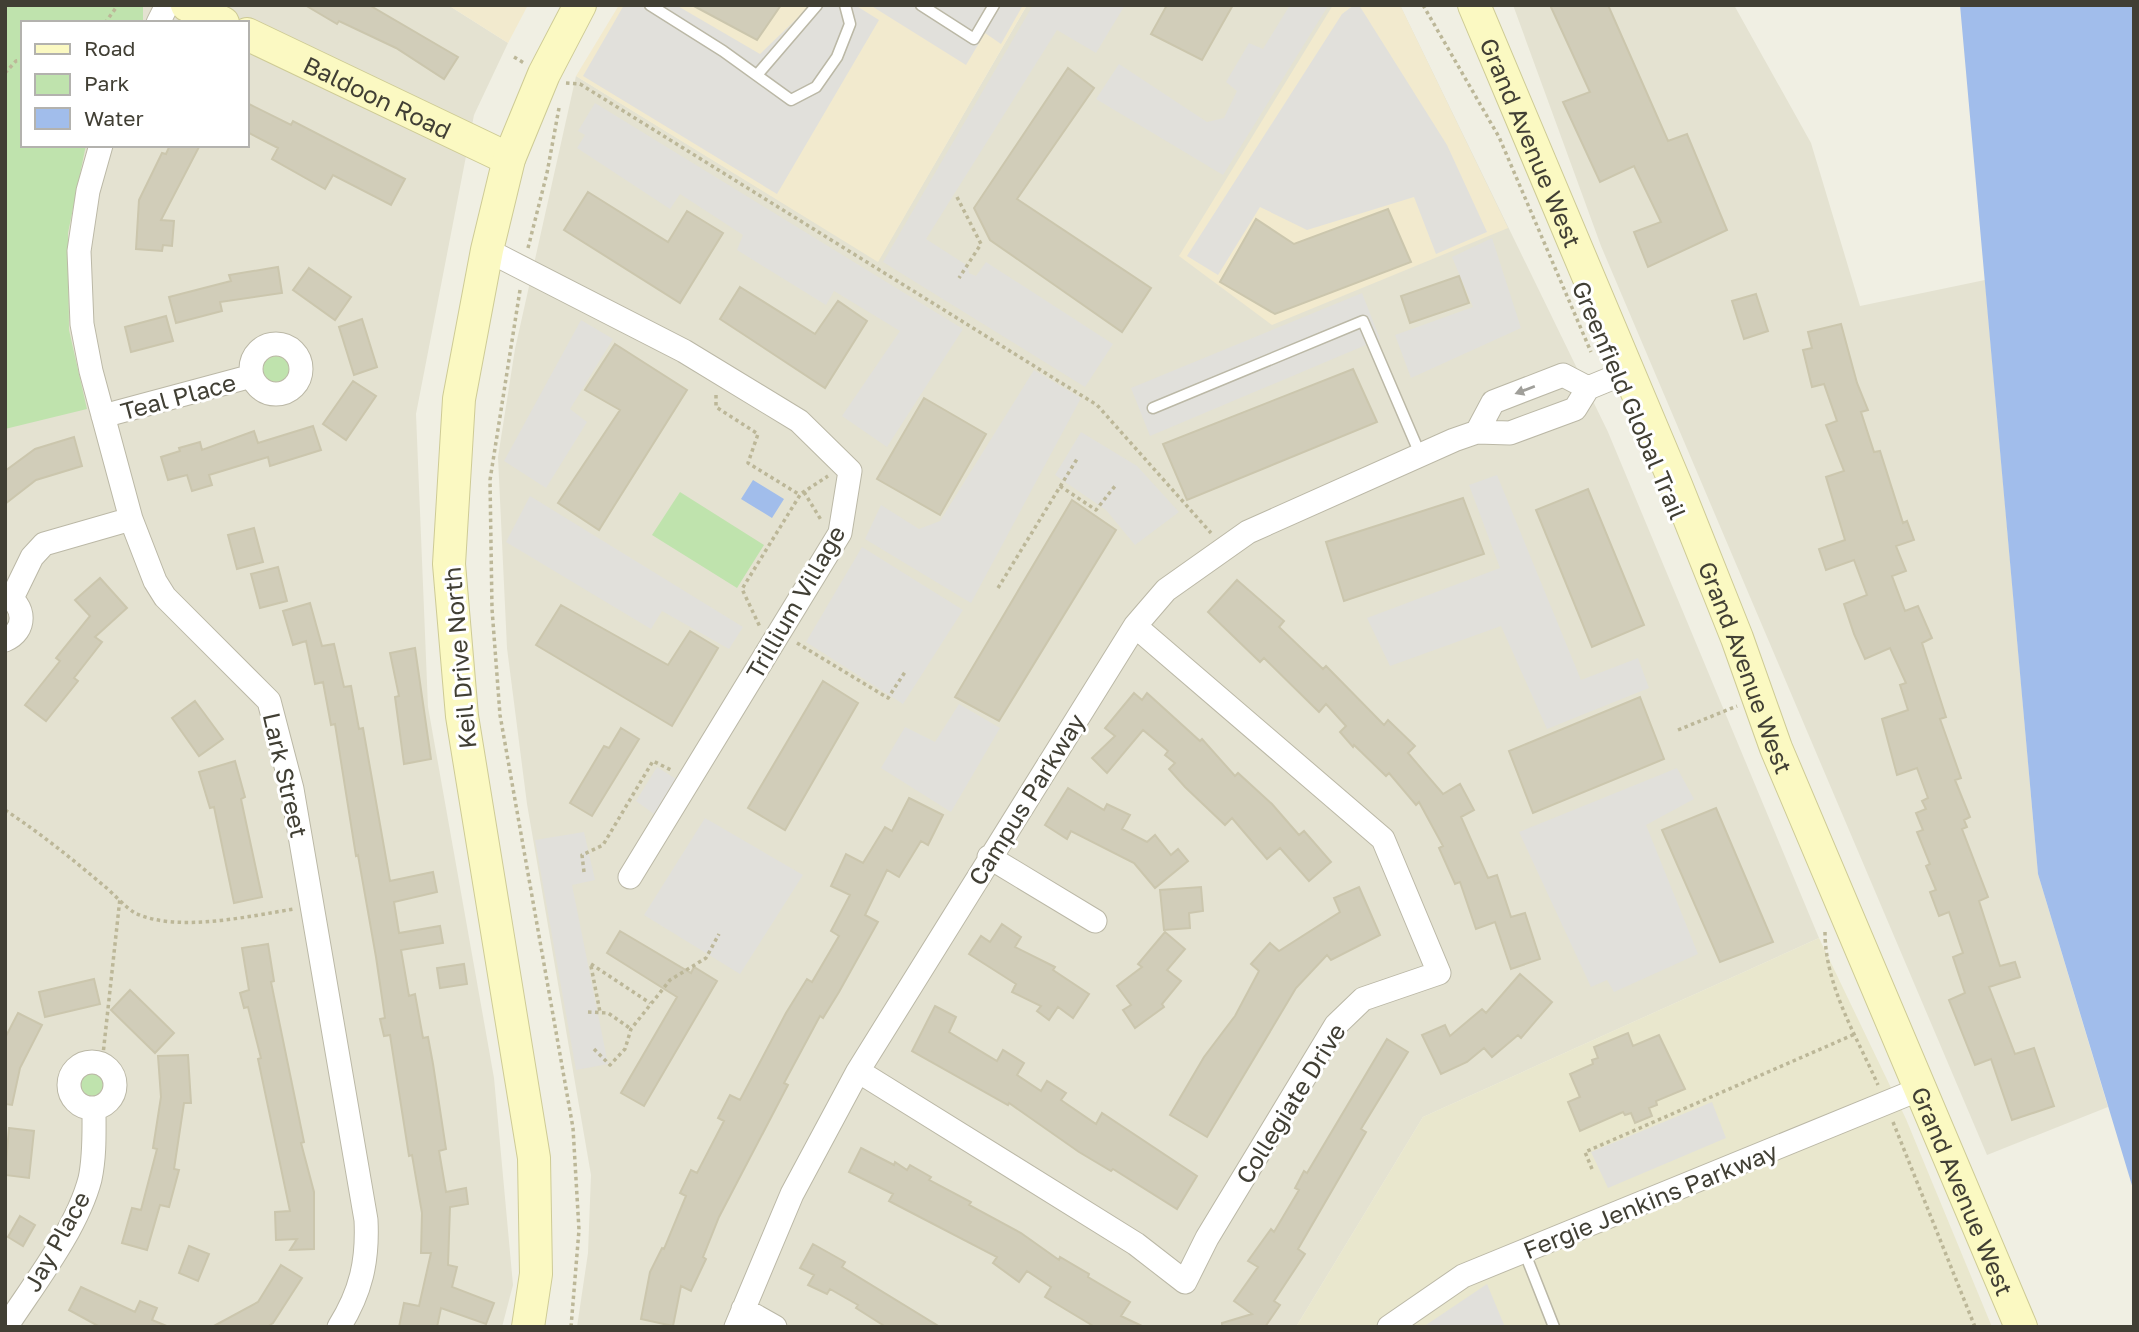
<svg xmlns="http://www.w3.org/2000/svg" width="2139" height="1332" font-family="'Golos Text',sans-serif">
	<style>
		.residential { fill: #e4e2d1; fill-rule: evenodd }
		.commercial { fill: #f2eace }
		.education { fill: #e9e7cd }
		.green { fill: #bfe3ad }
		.parking { fill: #e1e0db }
		.water { fill: #a1bdeb }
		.building { fill: #d1cdb9; stroke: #cbc6ad; stroke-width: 2 }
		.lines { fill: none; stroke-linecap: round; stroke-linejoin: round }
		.lane-casing { stroke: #bbb8a6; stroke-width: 13 }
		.street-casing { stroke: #bbb8a6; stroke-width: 25 }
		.secondary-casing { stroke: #cecb95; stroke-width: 34 }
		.path { stroke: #bcb798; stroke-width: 3.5; stroke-dasharray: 3.5 3.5; stroke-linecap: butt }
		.lane { stroke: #fff; stroke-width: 10 }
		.street { stroke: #fff; stroke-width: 23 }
		.secondary { stroke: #fbf9c2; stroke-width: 32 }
		.oneway { fill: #a09f9a }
		.labels { text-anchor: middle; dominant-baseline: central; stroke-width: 6; stroke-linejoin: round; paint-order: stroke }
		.street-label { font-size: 24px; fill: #413f34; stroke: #fff }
	</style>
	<rect width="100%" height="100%" fill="#f0efe3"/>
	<path class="residential" d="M5 5H448L508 43 474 115 416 414 428 707 494 1078 513 1285 502 1327H5ZM23 23H247V145H23Z
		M1027 5H1400L1608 432 1819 938 1423 1117 1296 1327H577L588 1253 591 1175 527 804 507 648 498 457 515 349 576 76 878 261Z
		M1513 5H1734L1811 143 1860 306 1985 280 2038 874 2108 1107 1987 1155 1601 246Z"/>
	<path class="commercial" d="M448 5H528L508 43Z
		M619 5H1027L878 262 576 76Z
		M1333 5H1400L1508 228 1272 325 1179 256Z"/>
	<path class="education" d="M1819 938 1906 1119 1992 1327H1296L1423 1117Z"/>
	<path class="green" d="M5 5H143V23H23V145H86L68 233 69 330 87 409 5 429Z
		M263 369a13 13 0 1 1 26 0a13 13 0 1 1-26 0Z
		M680 492 764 545 737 588 652 535Z
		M79 1084a13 13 0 1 1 26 0a13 13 0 1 1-26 0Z"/>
	<path class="parking" d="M624 5H676L760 54 811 5H855L879 20 777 194 583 76Z
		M870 5H1023L1001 44 985 33 966 65Z
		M1033 5H1125L1096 53 1057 30 926 239 968 266 969 273 976 276 986 262 1113 344 1085 387 883 262Z
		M1290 5 1328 6 1223 175 1096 99 1119 64 1207 122 1224 118 1237 91 1226 82 1249 43 1263 49Z
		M1354 5H1359L1447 145 1487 232 1436 254 1414 197 1307 230 1260 207 1218 275 1187 256 1342 14Z
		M595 103 963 329 887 447 842 416 900 331 834 291 826 305 737 250 743 235 680 194 670 209 577 148 585 135 578 131Z
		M1492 238 1521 328 1411 378 1395 335 1473 307 1452 257Z
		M1362 293 1380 339 1150 436 1131 388Z
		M581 320 613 339 570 409 587 422 546 488 504 461Z
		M1034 370 1081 398 971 603 865 539 881 505 919 529 940 521Z
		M1081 432 1137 466 1179 512 1135 545 1106 510 1055 475Z
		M1497 475 1581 680 1638 658 1649 688 1547 729 1501 626 1390 666 1367 618 1500 568 1469 485Z
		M530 496 743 627 729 649 662 611 651 629 506 542Z
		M862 547 963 610 903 704 806 642Z
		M959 704 1000 728 951 812 881 768 905 727 935 742Z
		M657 767 676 779 654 814 636 801Z
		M1677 768 1694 799 1646 825 1698 954 1614 992 1607 980 1591 987 1519 832Z
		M705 818 803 875 740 974 644 915Z
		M584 832 595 880 572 885 608 1064 576 1070 535 840Z
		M1712 1102 1726 1138 1608 1188 1591 1152Z
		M1487 1284 1505 1327H1423Z"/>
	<path class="water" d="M1960 5H2134V1192L2038 874Z
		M753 480 784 499 772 518 741 499Z"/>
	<path class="building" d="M305 5H369L458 57 444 79 396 48 339 21 337 24Z
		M692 5H781L757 40Z
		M1167 5H1233L1202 60 1151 34Z
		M1550 5H1608L1668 141 1687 134 1727 230 1648 267 1634 232 1661 222 1634 166 1600 182 1563 102 1590 92Z
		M1068 68 1094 88 1017 199 1151 288 1122 332 990 240 974 208Z
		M247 103 291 125 293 121 405 179 391 205 333 175 325 189 272 159 278 148 247 132Z
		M170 145H200L161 220 174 221 172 246 163 245 162 251 136 249 139 200 162 153 166 154Z
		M588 192 668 242 687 211 723 233 680 303 564 230Z
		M1388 209 1411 262 1275 314 1220 282 1256 219 1294 244Z
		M278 267 282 293 220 302 222 311 176 323 169 297 231 281 229 275Z
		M309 268 351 297 335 320 293 290Z
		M1459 276 1469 303 1410 323 1401 296Z
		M740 287 815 334 838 301 867 321 825 388 720 319Z
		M1756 294 1768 331 1744 339 1732 301Z
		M166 316 173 341 131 352 125 327Z
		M362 319 377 367 354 375 339 327Z
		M1841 324 1857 383 1868 410 1861 412 1874 452 1880 451 1903 523 1907 521 1914 540 1896 546 1906 571 1892 576 1905 611 1918 606 1932 638 1922 643 1946 717 1940 719 1961 778 1955 780 1970 817 1964 820 1967 827 1962 829 1988 897 1979 901 2000 966 2015 962 2020 977 1989 987 2015 1054 2034 1048 2054 1106 2012 1120 1991 1059 1975 1065 1949 1000 1965 993 1953 957 1963 953 1949 912 1939 916 1930 892 1936 890 1926 866 1930 864 1917 832 1923 830 1916 813 1926 809 1922 801 1928 798 1917 768 1897 775 1882 719 1908 710 1900 685 1906 683 1890 648 1865 659 1854 634 1844 604 1867 595 1854 560 1826 570 1819 549 1845 540 1826 477 1844 471 1826 425 1837 421 1824 384 1812 387 1803 350 1812 348 1808 332Z
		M615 344 687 390 599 530 558 503 620 410 585 390Z
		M1353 369 1377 422 1187 500 1163 444Z
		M353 381 376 396 346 440 323 424Z
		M924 398 986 434 940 515 877 479Z
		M313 426 321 450 270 466 268 457 209 475 212 485 192 491 187 475 168 480 161 457 180 451 179 448 200 442 202 450 254 431 258 443Z
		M74 437 82 466 36 480 5 504V471L35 449Z
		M1588 489 1644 625 1592 647 1536 510Z
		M1463 498 1484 554 1344 601 1326 542Z
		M1072 500 1116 530 999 721 955 697Z
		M254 528 263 562 237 569 228 535Z
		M278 567 287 601 260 608 251 574Z
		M100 578 127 608 95 637 102 642 74 678 78 681 46 721 25 705 60 661 56 658 90 616 75 600Z
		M1237 580 1284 621 1279 627 1323 669 1326 666 1384 725 1388 720 1415 746 1408 753 1443 794 1460 784 1474 810 1461 817 1488 878 1497 875 1511 917 1525 913 1540 959 1511 969 1495 922 1476 929 1460 882 1455 884 1439 848 1443 846 1419 802 1416 805 1389 773 1386 776 1354 745 1353 747 1340 732 1346 726 1326 704 1319 712 1264 658 1260 662 1208 612Z
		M310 603 322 646 334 644 344 687 351 686 359 729 363 728 390 881 433 872 437 892 394 902 399 933 440 926 443 943 401 950 409 996 415 994 423 1038 428 1037 433 1064 446 1149 439 1151 446 1192 466 1188 468 1204 450 1207 448 1265 457 1267 452 1287 494 1303 486 1324 441 1308 437 1327H399L404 1303 419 1306 431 1253H421L422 1213 412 1155 409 1156 390 1035 384 1036 380 1019 385 1018 376 957 358 855 356 856 335 724 331 725 323 682 315 684 306 641 293 645 283 611Z
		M561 605 668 665 690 631 718 648 672 726 536 645Z
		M415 648 431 759 404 764 395 697 399 696 390 653Z
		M823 681 858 703 785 830 748 808Z
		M1134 693 1142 700 1147 693 1200 741 1202 739 1235 776 1238 773 1272 804 1299 835 1304 831 1331 862 1309 881 1280 848 1267 859 1232 818 1225 825 1185 787 1169 769 1175 763 1165 755 1168 751 1143 730 1107 773 1092 758 1115 736 1105 728Z
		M1640 697 1664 759 1533 813 1509 751Z
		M195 701 223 739 199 756 172 718Z
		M621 728 639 739 592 816 570 803 604 746 609 748Z
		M235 761 245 797 241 799 262 897 234 903 214 807 210 808 199 772Z
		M1068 788 1104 810 1107 804 1130 815 1122 829 1147 842 1155 835 1171 855 1178 849 1188 861 1155 888 1134 863 1071 831 1067 839 1045 825Z
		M909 798 943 815 928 845 921 841 899 877 887 870 865 915 878 922 839 992 823 1018 820 1016 784 1083 788 1085 719 1217 703 1257 706 1259 691 1291 681 1286 673 1326 641 1319 650 1272 662 1248 664 1249 686 1196 680 1193 691 1170 697 1173 724 1121 718 1118 730 1095 740 1100 786 1013 807 979 812 982 839 936 831 931 850 895 831 886 846 854 863 863 885 827 892 831Z
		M1716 808 1773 942 1720 962 1662 830Z
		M1201 887 1203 911 1189 913 1190 928 1164 930 1160 890Z
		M1359 887 1380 935 1331 960 1327 955 1296 988 1207 1137 1170 1115 1204 1057 1235 1016 1259 971 1251 964 1270 943 1279 951 1340 912 1334 898Z
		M1002 924 1021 937 1015 947 1055 967 1053 970 1089 994 1073 1018 1058 1007 1049 1020 1037 1011 1041 1006 1012 992 1016 984 969 954 981 936 990 942Z
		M620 931 691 973 694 967 717 981 644 1106 621 1093 677 997 607 953Z
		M1165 932 1185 949 1167 970 1181 981 1162 1004 1164 1007 1135 1028 1123 1010 1131 1005 1117 986 1142 967 1138 964Z
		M268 944 274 981 271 982 304 1142 301 1143 314 1192V1249L290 1250 297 1239 276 1240 275 1212 290 1211 258 1059 261 1058 248 1007 244 1008 240 993 249 990 242 948Z
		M464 964 467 984 440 988 437 968Z
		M1520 974 1552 1002 1521 1038 1518 1035 1492 1057 1484 1048 1467 1062 1441 1074 1422 1035 1445 1025 1450 1036 1482 1009 1486 1013Z
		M94 979 100 1004 45 1017 39 992Z
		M130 990 174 1033 155 1053 111 1010Z
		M935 1006 956 1017 949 1032 997 1061 1003 1050 1024 1063 1017 1075 1041 1091 1047 1081 1066 1093 1061 1100 1096 1124 1102 1113 1197 1176 1177 1209 1113 1169 1111 1171 1079 1152 1009 1103 1008 1105 912 1051Z
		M18 1013 42 1025 20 1068 12 1105 5 1104V1038Z
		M1628 1033 1633 1046 1659 1035 1685 1089 1656 1101 1657 1105 1649 1108 1652 1116 1635 1123 1631 1113 1625 1115 1623 1112 1580 1131 1568 1102 1580 1097 1570 1074 1593 1064 1592 1060 1598 1058 1594 1047Z
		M1387 1039 1408 1052 1361 1129 1366 1132 1298 1249 1305 1254 1274 1301 1280 1305 1265 1327H1222V1323L1252 1314 1234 1301 1258 1267 1248 1261 1271 1229 1274 1232 1299 1190 1295 1188 1304 1171 1307 1173Z
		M188 1055 191 1103H184L174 1169 179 1170 169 1207 160 1205 147 1250 122 1243 132 1208 141 1210 157 1149 153 1148 161 1097 158 1056Z
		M9 1128 34 1131 29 1178 5 1175Z
		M861 1148 894 1165 895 1162 907 1170 910 1165 931 1177 929 1180 971 1202 969 1205 1021 1233 1059 1260 1060 1257 1089 1274 1088 1277 1130 1302 1121 1316 1144 1327H1095L1045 1297 1051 1287 1027 1271 1019 1282 993 1263 997 1257 889 1201 893 1194 849 1172Z
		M20 1216 35 1225 23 1246 8 1237Z
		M813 1244 845 1262 842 1267 940 1327H886L856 1308 858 1305 830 1289 827 1294 808 1285 814 1275 800 1268Z
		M189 1246 209 1254 198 1281 179 1273Z
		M281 1265 302 1278 273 1323 267 1327H212L258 1302Z
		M81 1287 135 1312 140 1301 157 1308 152 1320 169 1327H100L69 1310Z"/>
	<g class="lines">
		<g class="lane-casing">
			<path id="lane" d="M650 5 723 51 791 100 816 87 837 57 850 24 845 5
				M921 5 974 39 994 5
				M757 75 817 5
				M1153 408 1363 321 1420 454
				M1524 1251 1554 1327"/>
		</g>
		<g class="street-casing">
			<path id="street" d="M158 23 167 5
				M101 145 88 191 79 251 82 324 91 371 131 519 155 581 165 597 269 701 292 789 366 1220C368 1261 361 1292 339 1327
				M487 250 684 351 799 421 850 471 840 533 630 877
				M251 369a25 25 0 1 1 50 0a25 25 0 1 1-50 0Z
				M103 416 252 376
				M1477 432 1493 402 1563 375 1588 388
				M5 595C26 605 27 631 5 640
				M12 598 32 557 44 544 131 519
				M989 857 1095 921
				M69 1085a23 23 0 1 1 46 0a23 23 0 1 1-46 0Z
				M858 1071 1136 1244 1185 1282 1207 1238 1336 1025 1363 999 1439 973 1383 839 1135 626
				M743 1309 775 1327
				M6 1327C34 1284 77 1229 90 1179 95 1156 94 1132 94 1109
				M736 1327 792 1194 858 1071 1135 626 1166 590 1248 532 1454 440 1477 432 1510 433 1575 409 1588 388 1627 372
				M1389 1327 1463 1276 1920 1089"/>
		</g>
		<g class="secondary-casing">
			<g id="secondary">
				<path d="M187 5 223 23"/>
				<path id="s1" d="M1474 5 1676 485 1737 638 1776 748 2021 1327"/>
				<path id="s2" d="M247 34 509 159"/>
				<path d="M528 1327 536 1274 534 1158 462 716 449 564 459 399 487 250 509 159 544 74 580 5"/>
			</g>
		</g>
		<path class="path" d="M1423 5 1499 137 1591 352
			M105 23 118 5
			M514 57 524 63
			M5 73 16 61 23 60
			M566 83 580 84 1097 405 1211 533
			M957 197 981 244 959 278
			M528 248 547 173 559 108
			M520 290 490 480 492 609 500 715 573 1128 579 1230 571 1327
			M716 395V407L758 434 748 463 800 495 742 589 760 627
			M1060 486 1096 510 1115 486
			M804 492 821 520
			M802 493 828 476
			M998 588 1077 459
			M797 643 888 698 905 672
			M1678 730 1737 706
			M5 810C40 833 71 858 103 885 113 893 125 907 135 913 177 933 250 916 294 909
			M584 872 582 855 603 845 653 761 671 770
			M1825 932C1825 986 1857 1037 1878 1085
			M591 964 650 1003
			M591 966 600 1012
			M588 1012 608 1013 631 1029
			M594 1049 610 1065 625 1049 631 1029 670 980 706 958 719 934
			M102 1064 120 898
			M1893 1122 1975 1327
			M1592 1169 1585 1152 1855 1034"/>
		<use href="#lane" class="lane"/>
		<use href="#street" class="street"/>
		<use href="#secondary" class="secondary"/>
	</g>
	<defs><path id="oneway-solid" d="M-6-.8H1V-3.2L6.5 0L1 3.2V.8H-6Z" transform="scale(1.75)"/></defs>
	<use class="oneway" href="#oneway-solid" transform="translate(1525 390) rotate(159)"/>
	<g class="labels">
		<g class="street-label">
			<text stroke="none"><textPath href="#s2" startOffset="145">Baldoon Road</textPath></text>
			<text stroke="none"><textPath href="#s1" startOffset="149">Grand Avenue West</textPath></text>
			<text transform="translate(178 396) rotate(-15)">Teal Place</text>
			<text transform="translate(1630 400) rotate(67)">Greenfield Global Trail</text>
			<text transform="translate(795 602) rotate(-60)">Trillium Village</text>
			<text transform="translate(459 658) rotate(-95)">Keil Drive North</text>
			<text stroke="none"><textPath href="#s1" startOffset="716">Grand Avenue West</textPath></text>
			<text transform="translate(286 775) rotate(77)">Lark Street</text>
			<text transform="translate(1026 799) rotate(-58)">Campus Parkway</text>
			<text transform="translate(1290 1103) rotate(-58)">Collegiate Drive</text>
			<text stroke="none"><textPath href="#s1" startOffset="1283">Grand Avenue West</textPath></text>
			<text transform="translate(1650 1200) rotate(-22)">Fergie Jenkins Parkway</text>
			<text transform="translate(56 1241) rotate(-61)">Jay Place</text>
		</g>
	</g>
	<rect width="2139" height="1332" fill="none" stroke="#413f34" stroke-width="14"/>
	<rect x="21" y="21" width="228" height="126" fill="#ffffff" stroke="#b3b2ae" stroke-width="2"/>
	<rect x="35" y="44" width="35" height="10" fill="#fbf9c2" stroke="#b3b2ae" stroke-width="2"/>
	<text x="84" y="56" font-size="21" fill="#413f34">Road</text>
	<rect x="35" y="74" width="35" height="21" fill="#bfe3ad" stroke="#b3b2ae" stroke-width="2"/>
	<text x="84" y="91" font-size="21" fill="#413f34">Park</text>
	<rect x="35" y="108" width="35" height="21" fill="#a1bdeb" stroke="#b3b2ae" stroke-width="2"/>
	<text x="84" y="126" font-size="21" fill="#413f34">Water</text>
</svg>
